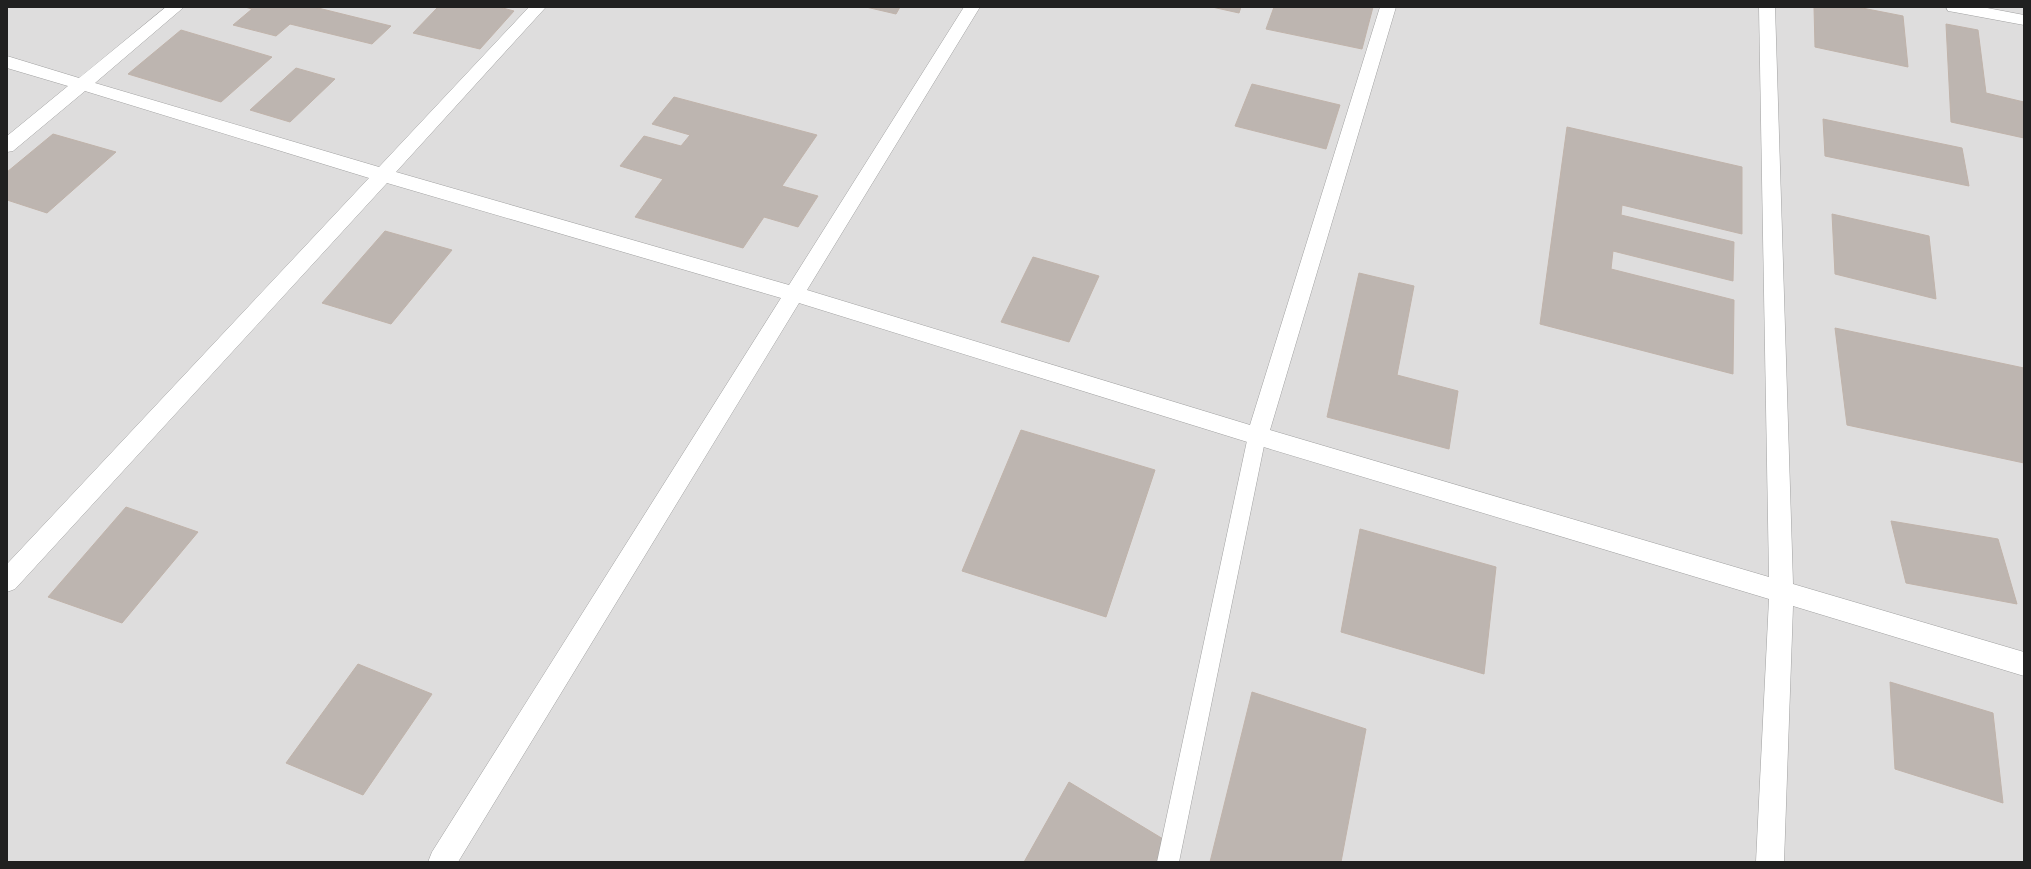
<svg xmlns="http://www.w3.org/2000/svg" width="2031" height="869" font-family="'PT Sans',sans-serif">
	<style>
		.residential { fill: #dedddd }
		.building { fill: #bdb5b0; stroke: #c0b3aa }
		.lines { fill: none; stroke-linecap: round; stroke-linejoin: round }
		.lane-casing { stroke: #a1a1a1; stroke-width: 1 }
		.street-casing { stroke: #a1a1a1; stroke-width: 1 }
		.lane { fill: #fff; fill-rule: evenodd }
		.street { fill: #fff; fill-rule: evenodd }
	</style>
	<rect width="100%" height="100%" fill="#efece7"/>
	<path class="residential" d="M7 7H2024V862H7Z"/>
	<path class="building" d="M245 7H314L391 26 372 44 290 24 276 36 233 25 252 9Z
		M438 7H499L514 11 480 49 413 33Z
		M866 7H900L896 14Z
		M1212 7H1241L1239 13Z
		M1274 7H1373L1362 49 1266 29Z
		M1814 7H1857L1903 16 1908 67 1815 47Z
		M1946 24 1978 30 1986 93 2024 102V138L1951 122Z
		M181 30 272 57 221 102 128 74Z
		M296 68 335 79 290 122 250 110Z
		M1252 84 1340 105 1326 149 1235 126Z
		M674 97 817 135 782 186 818 196 798 227 764 217 743 248 635 217 663 179 620 166 644 136 681 146 690 135 652 124Z
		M1823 119 1962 148 1969 186 1825 156Z
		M1567 127 1742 167V234L1622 205 1621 215 1734 242 1733 281 1613 251 1611 269 1734 300 1733 374 1540 324Z
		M53 134 116 152 47 213 7 200V172Z
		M1832 214 1929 236 1936 299 1835 274Z
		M385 231 452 250 391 324 322 303Z
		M1033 257 1099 276 1069 342 1001 322Z
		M1359 273 1414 286 1397 375 1458 391 1449 449 1327 417Z
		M1835 328 2024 368V463L1847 425Z
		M1021 430 1155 470 1106 617 962 571Z
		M126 507 198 532 122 623 48 597Z
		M1891 521 1998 539 2017 604 1906 583Z
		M1360 529 1496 567 1484 674 1341 632Z
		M358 664 432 694 363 795 286 763Z
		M1890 682 1993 713 2003 803 1895 769Z
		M1252 692 1366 729 1341 862H1210Z
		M1069 782 1168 842 1158 862H1024Z"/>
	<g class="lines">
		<g class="lane-casing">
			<path id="lane" d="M1257 429 1263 431 1266 436 1179 862H1157L1248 436 1251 431Z"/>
		</g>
		<g class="street-casing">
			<path id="street" d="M166 7H184L95 83 379 167 529 7H546L396 172 789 285 964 7H980L807 290 1250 425 1380 7H1396L1270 430 1769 577 1759 7H1775L1793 584 2024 652V676L1793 606 1784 862H1756L1769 599 1257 445 799 303 458 862H428L432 852 781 298 387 183 15 589 7 592V564L369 178 85 91 13 151 7 152V136L68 86 7 68V56L79 78Z
				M1946 7H1982L2024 15V25L1954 12 1948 11Z"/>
		</g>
		<use href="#lane" class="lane"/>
		<use href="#street" class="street"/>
	</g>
	<rect width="2031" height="869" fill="none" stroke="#202020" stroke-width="16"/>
</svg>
